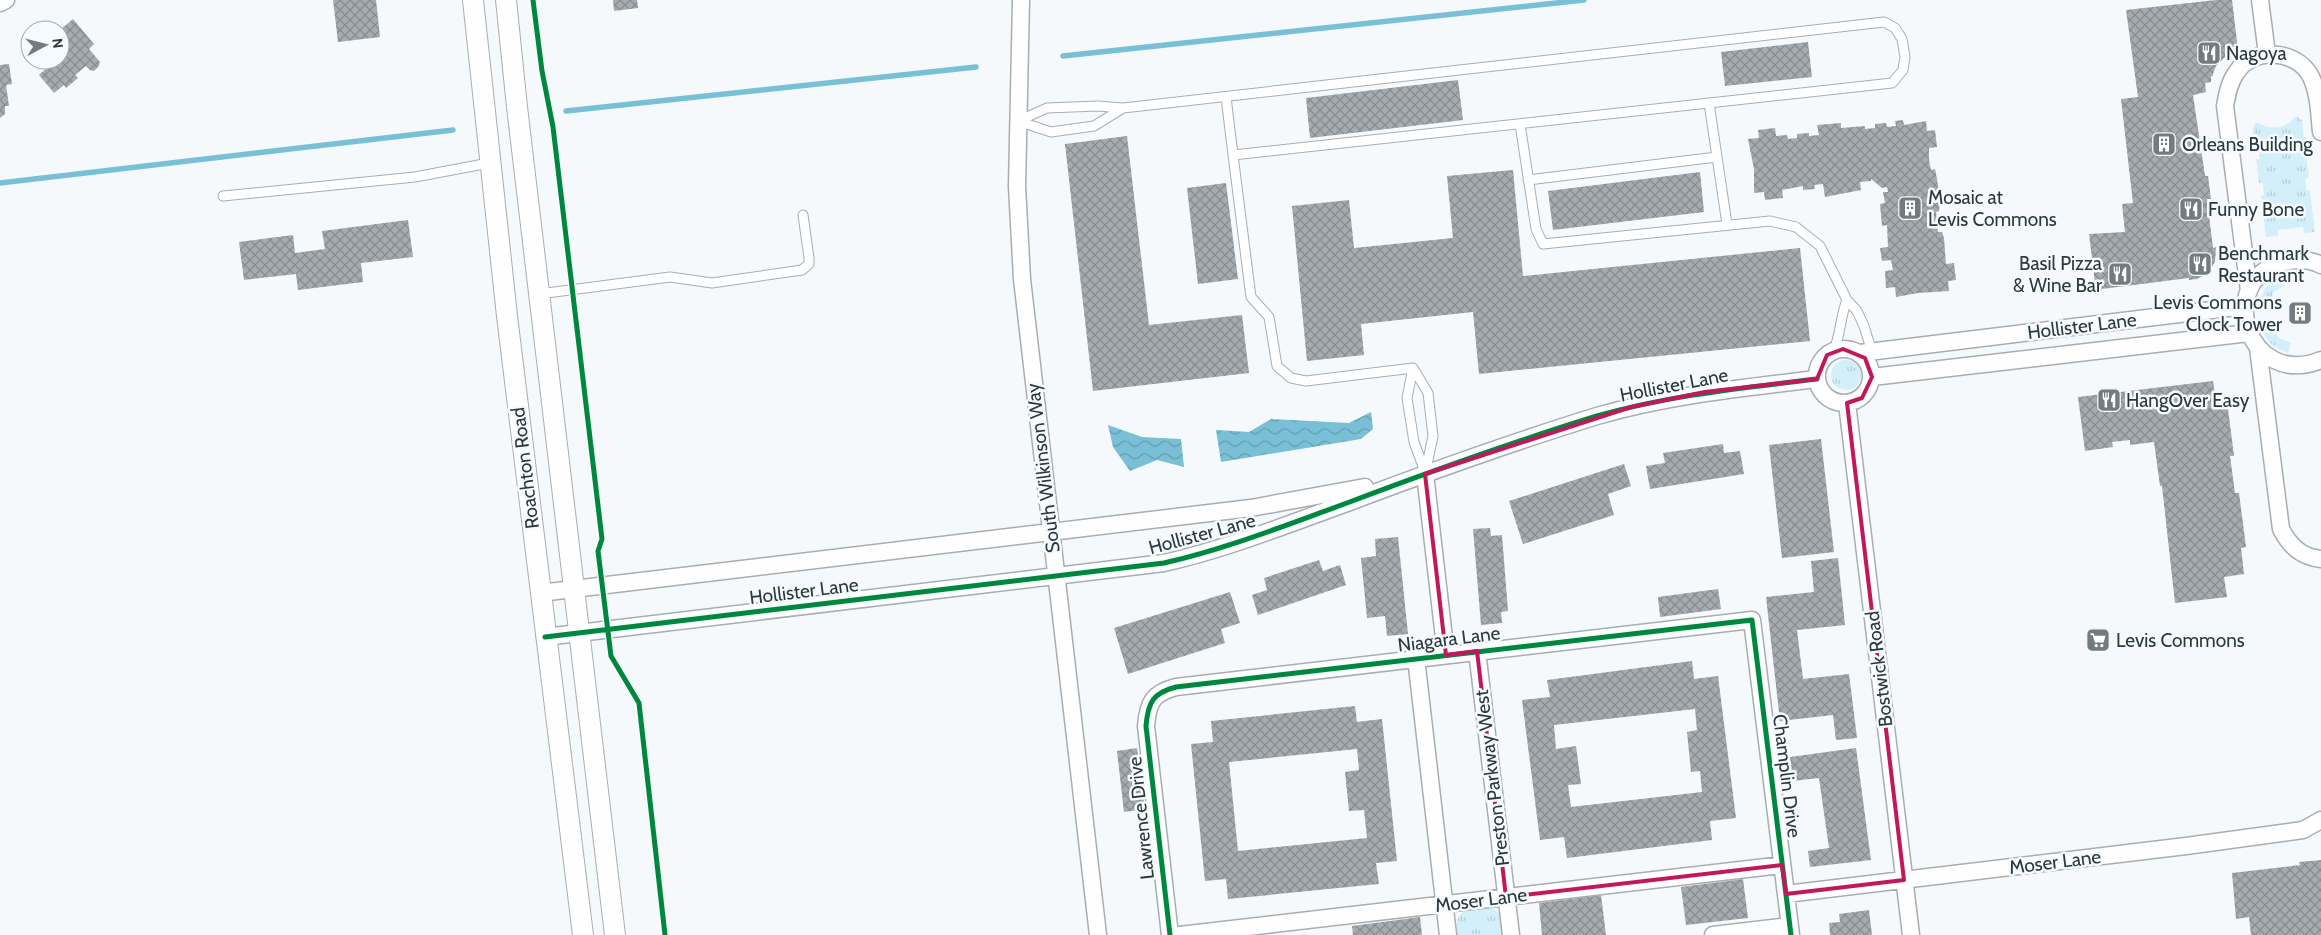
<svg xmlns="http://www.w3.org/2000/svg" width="2321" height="935" font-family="Cabin,sans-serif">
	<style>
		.grass { fill: url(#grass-tufts) }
		.water { fill: url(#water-waves) }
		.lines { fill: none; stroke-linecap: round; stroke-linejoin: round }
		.stream { stroke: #79c0d7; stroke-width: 5.5 }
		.building { fill: url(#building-cross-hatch); fill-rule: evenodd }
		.service-casing { stroke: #a7aeb1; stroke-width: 11 }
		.minor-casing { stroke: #a7aeb1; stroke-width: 19 }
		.tertiary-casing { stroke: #a7aeb1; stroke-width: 22 }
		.service { stroke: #fefefe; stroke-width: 9 }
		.minor { stroke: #fefefe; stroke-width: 16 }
		.tertiary { stroke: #fefefe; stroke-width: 20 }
		.cycleway-casing { stroke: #f4fafd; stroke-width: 8 }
		.cycleway { stroke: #00873e; stroke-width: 5 }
		.marked { fill: none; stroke: #c2185b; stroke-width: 4; stroke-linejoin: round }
		.labels { text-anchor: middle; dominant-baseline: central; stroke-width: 5; stroke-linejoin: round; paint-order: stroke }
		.poi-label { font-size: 19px; fill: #2b383c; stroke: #f4fafd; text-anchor: start }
		.street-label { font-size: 19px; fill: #2b383c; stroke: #f4fafd }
	</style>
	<defs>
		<pattern id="grass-tufts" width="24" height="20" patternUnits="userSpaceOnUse" patternTransform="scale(1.25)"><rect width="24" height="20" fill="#d2effa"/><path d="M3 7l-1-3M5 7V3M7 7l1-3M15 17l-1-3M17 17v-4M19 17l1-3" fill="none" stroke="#b4ced7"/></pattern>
		<pattern id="water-waves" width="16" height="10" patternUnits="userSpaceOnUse" patternTransform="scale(1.25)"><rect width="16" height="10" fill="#79c0d7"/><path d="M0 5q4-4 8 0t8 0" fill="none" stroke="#639db0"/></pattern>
		<pattern id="building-cross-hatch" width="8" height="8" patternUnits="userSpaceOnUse" patternTransform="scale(1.25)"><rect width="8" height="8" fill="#a5abaf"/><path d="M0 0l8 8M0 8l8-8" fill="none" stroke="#878c90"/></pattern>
	</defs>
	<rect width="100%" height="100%" fill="#f6f9fb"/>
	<path class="grass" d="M2296 116 2302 120 2304 141 2301 142 2302 154H2306L2309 178 2305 179 2307 191H2310L2315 232 2304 233 2303 227 2278 230V236L2266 237 2261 196 2264 195 2263 183H2259L2256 159H2260L2259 147H2255L2253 128 2256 122C2270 130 2286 130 2296 116Z
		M2278 276 2284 285 2273 293 2270 305 2259 303 2265 288Z
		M2272 327 2279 338 2291 343 2288 353C2276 349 2268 342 2262 332Z
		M1831 375a15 15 0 1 1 30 0a15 15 0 1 1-30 0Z
		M1490 906 1503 917 1506 935H1457C1452 909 1471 907 1490 906Z"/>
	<path class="water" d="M1371 412 1373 429 1361 439 1221 462 1216 430 1249 432 1271 419 1349 423Z
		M1108 425 1142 437 1181 439 1184 467 1157 460 1130 471 1113 447Z"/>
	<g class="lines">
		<path class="stream" d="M1063 56 1584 0
			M566 111 976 67
			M0 183 453 130"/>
	</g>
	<path class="building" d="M333 0H376L380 37 338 42Z
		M613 0H637L638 8 614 11Z
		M2216 0H2232L2238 50 2229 51 2230 57 2224 58 2216 66 2212 77 2211 76V82L2205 83 2206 92 2193 95 2205 176H2208L2211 199H2207L2213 248 2216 247 2215 262 2208 273 2197 279 2189 280V278L2102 289V291H2096L2089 234 2125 232 2122 204 2133 203 2121 99 2138 97 2126 10Z
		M73 19 94 44 89 49 100 62 99 66 94 71 90 70 86 66 75 75 78 78 66 88 64 85 54 93 39 75 48 67 44 62 46 60H60V52L66 47 60 39V30Z
		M1808 42 1812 77 1725 86 1721 52Z
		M9 64 12 84 6 85 9 106H5V114L0 118V65Z
		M1458 80 1463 120 1310 138 1306 98Z
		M1903 120 1904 125 1926 121 1927 131 1935 130 1937 147 1929 148V160L1931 170 1935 169 1937 179 1940 201 1939 211 1936 212 1938 232H1942L1944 238 1946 264 1954 263 1956 280 1948 281 1949 291 1918 293 1896 297 1895 287 1886 288 1885 271 1893 270 1891 260 1882 261 1880 248 1888 247 1887 225 1882 226 1880 204 1885 203 1883 192H1888L1887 187 1882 188 1871 179V181L1860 182 1861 190 1825 197 1823 184 1814 185 1815 189 1803 190V186L1782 190 1783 198 1765 200 1764 192 1754 193V169L1748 139 1759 138 1758 130 1775 128 1776 136 1787 135 1788 139 1797 138V134L1809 133V136L1819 135 1817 125 1841 123V128L1865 126V129L1875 128V124L1886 123 1887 127 1896 126 1895 121Z
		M1127 136 1149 325 1242 315 1249 373 1093 391 1065 144Z
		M1513 170 1523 276 1800 248 1810 341 1479 374 1473 312 1361 324 1364 355 1307 361 1292 206 1349 200 1354 248 1453 238 1447 176Z
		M1700 172 1704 212 1553 230 1548 191Z
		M1226 183 1238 279 1198 284 1187 188Z
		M408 220 413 257 361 263 363 282 298 290 296 274 244 280 239 242 293 235 295 253 325 249 322 231Z
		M2305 306 2307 318 2295 319 2294 308Z
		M2213 381 2216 402 2227 401 2234 456H2230L2235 493H2239L2246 547 2241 548 2244 574 2224 577 2227 597 2175 603 2162 486H2160L2154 442 2130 445V440L2112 442 2113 447 2085 451 2078 397Z
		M1821 439 1834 552 1782 558 1769 445Z
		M1723 444 1724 453 1740 451 1744 474 1650 489 1646 466 1665 463 1663 453Z
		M1624 464 1631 486 1608 494 1614 515 1523 544 1509 501Z
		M1490 528 1491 536 1502 535 1508 611 1501 612 1502 623 1481 625 1473 529Z
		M1398 537 1408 634 1387 636 1385 616 1367 618 1361 558 1376 556 1375 539Z
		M1838 558 1845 625 1797 630 1803 679 1849 674 1857 738 1836 740 1833 715 1780 721 1766 597 1814 592 1811 561Z
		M1319 560 1323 571 1340 565 1346 585 1258 615 1252 595 1267 590 1264 578Z
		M1718 589 1721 609 1660 617 1658 597Z
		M1230 592 1240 623 1221 629 1225 643 1128 674 1114 628Z
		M1692 661 1694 679 1718 676 1736 818 1710 821 1712 840 1567 858 1564 837 1540 840 1522 700 1550 697 1547 680ZM1695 709 1697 730 1687 732 1691 772 1700 771 1702 792 1571 807 1568 785 1581 784 1576 746 1556 749 1554 725Z
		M1355 706 1357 722 1382 719 1397 861 1376 863 1379 884 1228 899 1226 879 1205 881 1191 744 1213 742 1211 721ZM1357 749 1359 770 1345 772 1349 811 1364 810 1367 838 1238 851 1229 762Z
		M1137 748 1145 809 1124 812 1117 751Z
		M1856 748 1871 860 1810 867 1808 851 1829 848 1819 778 1793 781 1790 757Z
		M2321 860V935H2251L2249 917 2236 919 2232 873 2300 865 2299 862Z
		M1743 879 1748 918 1686 925 1681 887Z
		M1601 895 1606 935H1542L1539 903Z
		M1869 910 1872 935H1830L1829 923 1840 922 1839 914Z
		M1420 917 1422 935H1353L1352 926Z"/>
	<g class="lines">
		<g class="service-casing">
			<path id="service" d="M1226 97 1233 155
				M1709 103 1717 157
				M1018 121 1047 108 1098 106 1123 108 1884 22 1895 28 1902 39 1905 57 1903 70 1892 83 1233 155 1251 297 1269 317 1277 366 1291 378 1306 381 1413 368
				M1018 121 1051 132 1094 126 1123 108
				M1520 124 1536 229 1543 244 1770 221 1796 227 1820 246 1847 300 1857 311 1864 326 1872 352
				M1528 180 1717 157 1727 224
				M223 196 415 177 489 163
				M539 294 670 277 712 283 802 270 809 264V258L803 215
				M1834 350C1841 333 1840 317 1847 300
				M1413 368 1428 393 1433 436 1425 474
				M1413 368 1407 398 1414 442 1425 472"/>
		</g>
		<g class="minor-casing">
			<path id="minor" d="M1021 0 1017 186 1022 279 1098 935
				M2260 0 2267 54
				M0 3 6 0
				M2321 265C2309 259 2296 259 2284 262 2213 280 2247 390 2321 360
				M2249 291 2225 106C2227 95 2229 83 2236 73 2252 47 2295 49 2310 75 2319 92 2319 113 2321 132
				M2258 348 2281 529C2290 546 2301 557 2321 559
				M1817 376a27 27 0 1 1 54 0a27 27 0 1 1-54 0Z
				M1860 353 2245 306
				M1872 377 2249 333
				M1847 403 1911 935
				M1425 474 1446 655
				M540 593 1251 508 1365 487
				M545 637 1164 563C1226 549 1286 525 1347 503 1429 472 1513 442 1597 416 1669 395 1743 388 1817 379
				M1477 651 1511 935
				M1416 658 1448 935
				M1786 894 2186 846 2303 830 2321 820
				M1170 935 1146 726C1148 702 1153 693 1176 687L1752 620 1791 935
				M1180 935 1782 865
				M1713 935 1790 926"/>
		</g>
		<g class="tertiary-casing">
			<path id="tertiary" d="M473 0 507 316 583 935
				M506 0 517 107 615 935"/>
		</g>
		<use href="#service" class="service"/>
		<use href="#minor" class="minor"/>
		<use href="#tertiary" class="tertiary"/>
		<g class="cycleway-casing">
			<path id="cycleway" d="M533 0 542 71 553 127 602 539 598 551 611 656 639 703 665 935
				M545 637 1164 563C1226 549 1286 525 1347 503 1429 472 1513 442 1597 416 1669 395 1743 388 1817 379
				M1170 935 1146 726C1148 702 1153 693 1176 687L1752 620 1791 935"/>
		</g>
		<use href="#cycleway" class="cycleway"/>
	</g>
	<path class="marked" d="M1843 349 1865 358 1872 377 1862 398 1847 403 1904 880 1786 894 1782 865 1506 897 1477 651 1446 655 1425 474 1631 407 1705 392 1817 379 1827 355Z"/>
	<defs>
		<g id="restaurant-square" transform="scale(1.25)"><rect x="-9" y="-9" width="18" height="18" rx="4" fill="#727c7f" stroke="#f4fafd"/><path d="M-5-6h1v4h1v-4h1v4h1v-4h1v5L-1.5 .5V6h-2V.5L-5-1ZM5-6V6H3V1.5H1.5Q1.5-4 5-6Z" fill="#fff"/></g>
		<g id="building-square" transform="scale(1.25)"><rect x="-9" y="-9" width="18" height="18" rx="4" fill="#727c7f" stroke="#f4fafd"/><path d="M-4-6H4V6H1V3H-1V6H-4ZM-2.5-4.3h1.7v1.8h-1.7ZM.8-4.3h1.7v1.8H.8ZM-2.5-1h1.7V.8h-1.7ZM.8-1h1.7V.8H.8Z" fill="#fff"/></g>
		<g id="supermarket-square" transform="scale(1.25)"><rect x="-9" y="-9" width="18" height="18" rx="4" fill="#727c7f" stroke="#f4fafd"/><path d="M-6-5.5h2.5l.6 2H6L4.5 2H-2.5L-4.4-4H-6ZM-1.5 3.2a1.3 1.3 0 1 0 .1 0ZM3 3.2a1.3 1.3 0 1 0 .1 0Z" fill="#fff"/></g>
	</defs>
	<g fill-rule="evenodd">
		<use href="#restaurant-square" x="2209" y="53"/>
		<use href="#building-square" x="2164" y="144"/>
		<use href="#building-square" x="1910" y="208"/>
		<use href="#restaurant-square" x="2191" y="209"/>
		<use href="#restaurant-square" x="2200" y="264"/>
		<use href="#restaurant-square" x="2120" y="274"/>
		<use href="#building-square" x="2300" y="313"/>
		<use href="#restaurant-square" x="2109" y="400"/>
		<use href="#supermarket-square" x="2098" y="640"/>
	</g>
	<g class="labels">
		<g class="poi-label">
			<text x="2226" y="53">Nagoya</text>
			<text x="2182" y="144">Orleans Building</text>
			<text x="1928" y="197">Mosaic at<tspan x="1928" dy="22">Levis Commons</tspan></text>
			<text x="2208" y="209">Funny Bone</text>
			<text x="2218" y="253">Benchmark<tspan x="2218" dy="22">Restaurant</tspan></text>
			<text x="2102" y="263" text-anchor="end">Basil Pizza<tspan x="2102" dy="22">&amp; Wine Bar</tspan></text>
			<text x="2282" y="302" text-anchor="end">Levis Commons<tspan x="2282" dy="22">Clock Tower</tspan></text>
			<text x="2126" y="400">HangOver Easy</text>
			<text x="2116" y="640">Levis Commons</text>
		</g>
		<g class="street-label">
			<text transform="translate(2082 326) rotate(-7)">Hollister Lane</text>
			<text transform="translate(1674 385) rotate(-11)">Hollister Lane</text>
			<text transform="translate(525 468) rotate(-97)">Roachton Road</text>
			<text transform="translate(1043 468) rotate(-97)">South Wilkinson Way</text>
			<text transform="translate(1202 534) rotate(-15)">Hollister Lane</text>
			<text transform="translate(804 591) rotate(-7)">Hollister Lane</text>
			<text transform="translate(1449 639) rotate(-7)">Niagara Lane</text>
			<text transform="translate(1879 669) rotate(-97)">Bostwick Road</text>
			<text transform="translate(1787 776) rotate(83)">Champlin Drive</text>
			<text transform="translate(1492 778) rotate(-97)">Preston Parkway West</text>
			<text transform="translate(1141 818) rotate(-96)">Lawrence Drive</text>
			<text transform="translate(2055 862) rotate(-7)">Moser Lane</text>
			<text transform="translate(1481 900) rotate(-7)">Moser Lane</text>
		</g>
	</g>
	<g transform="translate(45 45) rotate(83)"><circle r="24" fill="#f4fafd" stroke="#a4acb0"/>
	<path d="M0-4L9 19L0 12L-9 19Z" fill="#727c7f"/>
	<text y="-8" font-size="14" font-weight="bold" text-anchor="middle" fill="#2b383c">N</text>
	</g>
</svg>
